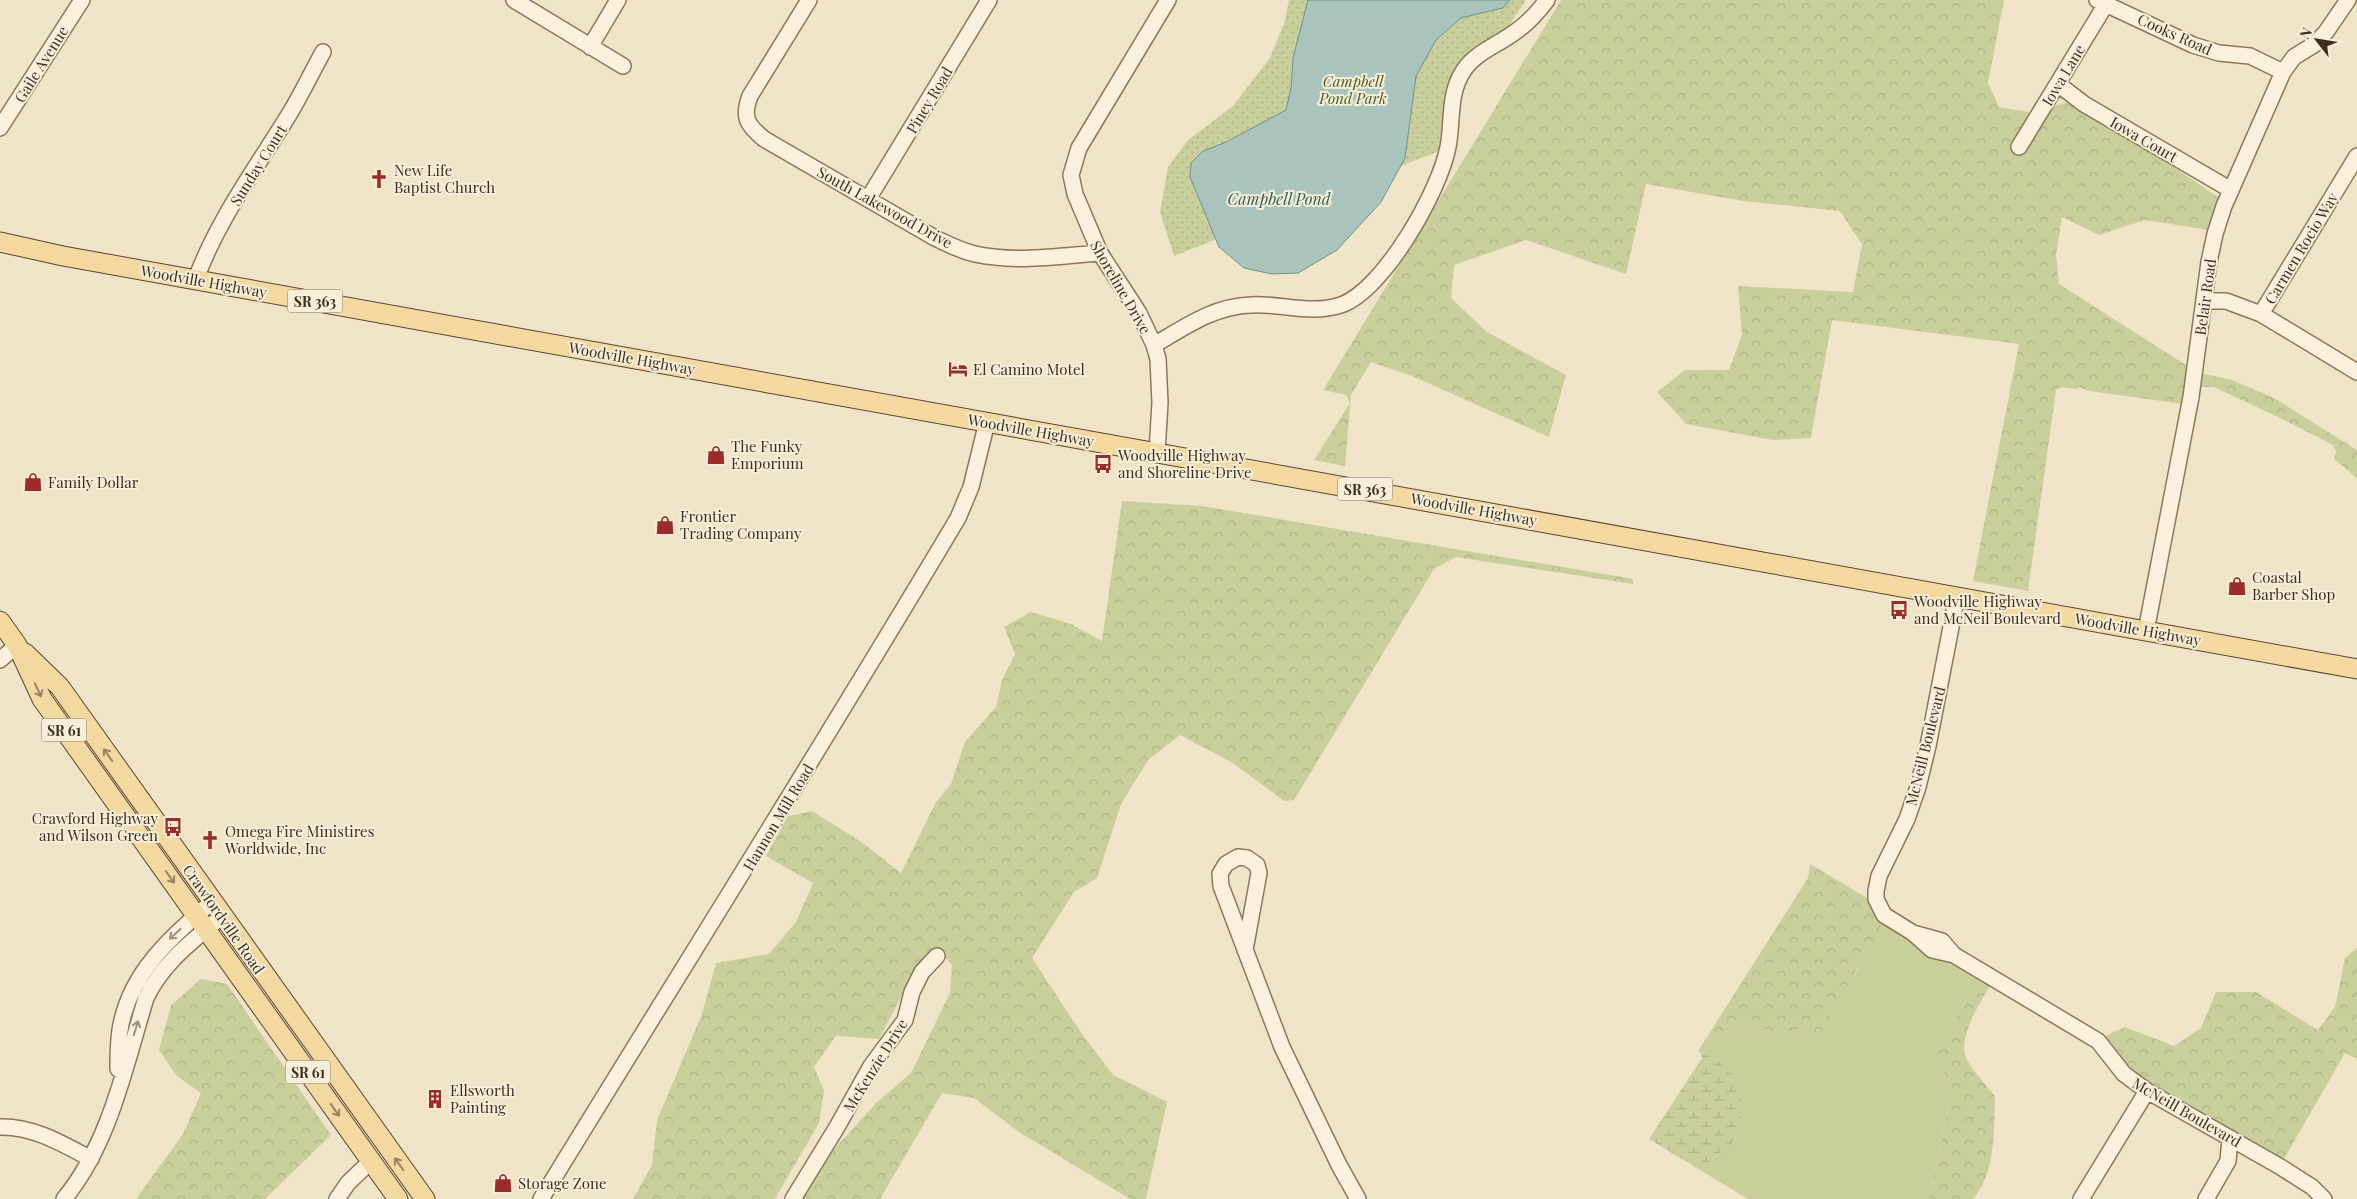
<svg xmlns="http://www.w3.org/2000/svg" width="2357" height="1199" font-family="'Playfair Display',serif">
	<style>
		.grass { fill: #c9cf9b }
		.forest { fill: url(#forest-crowns) }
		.wetland { fill: url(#wetland-marsh) }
		.park { fill: url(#park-dots) }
		.water { fill: #a9c4bc; stroke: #6f938a }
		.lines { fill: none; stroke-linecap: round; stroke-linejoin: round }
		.minor-casing { stroke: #8d765c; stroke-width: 18 }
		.major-casing { stroke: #5b4430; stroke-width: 21 }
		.minor { stroke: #faf1dc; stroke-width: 15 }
		.major { stroke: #f3d9a0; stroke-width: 19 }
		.oneway { stroke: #988460 }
		.oneway2 { stroke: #9c907e }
		.labels { text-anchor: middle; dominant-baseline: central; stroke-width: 4; stroke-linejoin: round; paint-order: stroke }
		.shield { fill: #f7eed8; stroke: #756857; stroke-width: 1 }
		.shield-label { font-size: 14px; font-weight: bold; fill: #3d2e20 }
		.street-label { font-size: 15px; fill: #3d2e20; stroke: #f7eed8 }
		.park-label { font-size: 15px; font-style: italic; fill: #4d5a26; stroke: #f7eed8 }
		.poi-label { font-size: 15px; fill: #3d2e20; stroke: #f7eed8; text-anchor: start }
		.water-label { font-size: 16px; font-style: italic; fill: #2f5d5a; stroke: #f7eed8 }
	</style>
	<defs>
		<pattern id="forest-crowns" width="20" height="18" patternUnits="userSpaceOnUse" patternTransform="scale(1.25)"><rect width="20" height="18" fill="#c9cf9b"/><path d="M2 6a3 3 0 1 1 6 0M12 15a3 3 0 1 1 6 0" fill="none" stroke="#aeb285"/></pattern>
		<pattern id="wetland-marsh" width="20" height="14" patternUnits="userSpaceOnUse" patternTransform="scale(1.25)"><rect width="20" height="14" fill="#c9cf9b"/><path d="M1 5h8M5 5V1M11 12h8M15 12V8" fill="none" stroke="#aeb285"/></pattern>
		<pattern id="park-dots" width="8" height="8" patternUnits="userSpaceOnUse" patternTransform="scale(1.25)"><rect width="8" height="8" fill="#c9cf9b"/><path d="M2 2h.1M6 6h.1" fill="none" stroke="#aeb285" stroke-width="1.8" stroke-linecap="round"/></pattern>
	</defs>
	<rect width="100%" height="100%" fill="#f0e4c8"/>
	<path class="grass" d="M1889 911 1985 968 1932 1056 1948 1077 1951 1094 1929 1199H1748L1700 1170 1726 1148 1716 1059 1698 1051 1707 1037 1751 1024 1778 1035 1801 1029 1855 974 1870 942Z"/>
	<path class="forest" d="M1561 0H2004L1988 83 1999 107 2034 113 2067 102 2096 115 2221 199 2210 230 2145 220 2099 235 2062 217 2056 255 2059 284 2189 367 2184 404 2089 391 2079 387 2077 389 2061 387 2056 390 2028 591 1973 581 2019 344 1832 320 1811 438 1773 440 1686 424 1657 392 1685 370H1729L1742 335 1738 286 1853 292 1862 244 1840 211 1743 201 1646 184 1626 274 1526 240 1454 265 1451 298 1487 332 1566 375 1549 437 1412 376 1371 362 1351 395 1345 466 1314 460 1350 403 1346 395 1323 390Z
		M2200 373 2232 380 2274 398 2357 450V478L2334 459 2336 451 2333 445 2280 418 2214 387H2199Z
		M1122 501 1202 506 1633 579V584L1456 557 1434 569 1294 800 1284 801 1233 763 1180 735 1148 760 1121 804 1097 878 1074 892 1032 958 1082 1034 1113 1075 1167 1102 1146 1199H1130L1019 1132 974 1098 942 1093 880 1199H801L828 1156 876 1103 911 1073 950 993 952 965 938 950 908 984 879 1039 836 1036 814 1067 824 1091 819 1123 775 1199H633L652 1165 657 1120 702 1014 716 963 769 954 796 922 813 883 766 856 788 816 812 811 860 841 901 873 936 802 951 784 965 742 996 707 1002 680 1015 654 1004 627 1031 612 1071 624 1102 641Z
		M1810 864 1889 911 1818 1039 1801 1029 1778 1035 1751 1024 1707 1037 1808 878Z
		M2357 948V1059L2345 1053 2277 1171 2113 1061 2101 1038 2125 1027 2174 1046 2201 1028 2216 992H2256L2318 1030 2335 1007 2345 958Z
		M1985 968 1997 975C1985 995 1955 1037 1967 1060 1974 1072 1986 1085 1995 1096 1994 1129 1996 1173 1973 1199H1929L1951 1094 1948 1077 1932 1056Z
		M201 979 227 984 331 1135 265 1199H136L183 1134 201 1093 177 1076 159 1050 171 1005Z"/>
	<path class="wetland" d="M1700 1052 1716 1059 1736 1078 1743 1107 1737 1139 1700 1170 1649 1139 1702 1058Z"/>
	<path class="park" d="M1289 0H1526L1506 30 1473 47 1450 78 1443 112 1439 151 1174 256 1160 212 1168 167 1188 140 1233 106 1270 58 1285 21Z"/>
	<path class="water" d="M1308 0H1510L1503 8 1461 18 1436 40 1416 76 1405 158 1381 202 1337 250 1298 273 1272 274 1244 268 1219 247 1190 177 1191 163 1203 151 1226 142 1286 110 1291 88 1293 58Z"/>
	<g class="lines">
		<g class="minor-casing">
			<path id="minor" d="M514 0 623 66
				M809 0 750 96C742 117 747 125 764 139L935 238C948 244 961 251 975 254 1016 263 1059 256 1100 253
				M2097 0 2193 45 2219 53 2250 56 2283 72
				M590 47 618 0
				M2058 84 2084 104 2231 190
				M0 128 82 0
				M2019 147 2106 4
				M868 199 989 0
				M196 279C218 219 257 167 290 113 302 93 312 72 323 52
				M2204 301H2226L2261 314 2357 372
				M2261 314 2357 156
				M1154 345C1185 327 1214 306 1251 305 1280 303 1311 315 1341 305 1384 290 1440 190 1448 147 1453 121 1448 93 1464 70 1476 52 1498 45 1515 32 1527 24 1538 12 1547 0
				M1157 452 1160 403 1158 359 1154 345 1139 313 1100 253 1075 194 1071 175 1079 148 1168 0
				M2146 631 2191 397 2209 262 2215 234 2224 206 2283 72 2294 57 2315 44 2326 32 2348 0
				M0 660 17 645
				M1913 933 1942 941 1954 955 2098 1041 2124 1074 2147 1091 2279 1166 2312 1187 2324 1199
				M1245 950 1259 873 1257 865 1247 858 1238 857 1226 864 1220 874 1221 886 1282 1047 1339 1165 1358 1199
				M1954 955 1932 950 1913 933 1884 915 1876 899V891L1879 876 1907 819 1918 787 1928 746 1957 596
				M118 1069C118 1056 118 1043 120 1030 129 973 171 937 212 902
				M0 1127C33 1126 63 1144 91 1159
				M64 1199C110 1143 125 1066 146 998 163 962 193 941 222 916
				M337 1199 348 1183 371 1161
				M541 1199C680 972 822 747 958 518L971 487 987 422
				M793 1199 837 1127 871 1066 905 1020 912 992 922 972 937 956
				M2081 1199 2147 1091
				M2206 1199 2228 1161 2230 1138"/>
		</g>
		<g class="major-casing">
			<path id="major" d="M0 242 63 256 2357 669
				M0 621 17 645 42 699 398 1199
				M25 653 60 687 425 1199"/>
		</g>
		<use href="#minor" class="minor"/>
		<use href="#major" class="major"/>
	</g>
	<defs><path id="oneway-shaft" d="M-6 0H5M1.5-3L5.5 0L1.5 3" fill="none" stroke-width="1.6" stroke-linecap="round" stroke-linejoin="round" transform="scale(1.25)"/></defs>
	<g class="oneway">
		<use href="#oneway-shaft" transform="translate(38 690) rotate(65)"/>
		<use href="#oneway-shaft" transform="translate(108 755) rotate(-125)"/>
		<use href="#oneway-shaft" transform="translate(170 877) rotate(54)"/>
		<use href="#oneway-shaft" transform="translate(335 1110) rotate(55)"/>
		<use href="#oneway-shaft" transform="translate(399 1164) rotate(-126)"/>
	</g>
	<g class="oneway2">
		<use href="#oneway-shaft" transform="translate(175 934) rotate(138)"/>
		<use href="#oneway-shaft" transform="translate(136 1028) rotate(-73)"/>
	</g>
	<defs>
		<g id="church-bare" transform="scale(1.5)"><path d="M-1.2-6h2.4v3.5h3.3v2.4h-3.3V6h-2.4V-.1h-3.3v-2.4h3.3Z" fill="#9e2a2b" stroke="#f7eed8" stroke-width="2.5" paint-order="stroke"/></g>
		<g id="hotel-bare" transform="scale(1.5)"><path d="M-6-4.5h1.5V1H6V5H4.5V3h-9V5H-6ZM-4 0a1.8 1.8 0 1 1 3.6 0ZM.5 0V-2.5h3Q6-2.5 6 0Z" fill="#9e2a2b" stroke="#f7eed8" stroke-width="2.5" paint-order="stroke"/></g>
		<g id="shop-bare" transform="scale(1.5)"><path d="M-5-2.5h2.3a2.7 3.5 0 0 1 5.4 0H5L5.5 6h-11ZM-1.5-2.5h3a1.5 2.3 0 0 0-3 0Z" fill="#9e2a2b" stroke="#f7eed8" stroke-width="2.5" paint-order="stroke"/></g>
		<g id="bus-bare" transform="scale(1.5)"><path d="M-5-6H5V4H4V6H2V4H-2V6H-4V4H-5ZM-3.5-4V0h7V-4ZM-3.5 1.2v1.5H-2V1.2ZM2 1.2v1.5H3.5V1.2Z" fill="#9e2a2b" stroke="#f7eed8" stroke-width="2.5" paint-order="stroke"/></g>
		<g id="building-bare" transform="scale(1.5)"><path d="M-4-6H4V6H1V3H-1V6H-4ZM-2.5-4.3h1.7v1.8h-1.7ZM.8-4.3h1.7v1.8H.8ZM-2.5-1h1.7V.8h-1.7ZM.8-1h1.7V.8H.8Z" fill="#9e2a2b" stroke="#f7eed8" stroke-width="2.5" paint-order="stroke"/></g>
	</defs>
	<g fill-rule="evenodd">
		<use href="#church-bare" x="379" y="179"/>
		<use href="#hotel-bare" x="958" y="369"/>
		<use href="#shop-bare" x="716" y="455"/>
		<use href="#bus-bare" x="1103" y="464"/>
		<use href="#shop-bare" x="33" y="482"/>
		<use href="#shop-bare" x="665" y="525"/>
		<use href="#shop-bare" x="2237" y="586"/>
		<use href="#bus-bare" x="1899" y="610"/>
		<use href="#bus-bare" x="173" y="827"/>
		<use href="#church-bare" x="210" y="840"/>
		<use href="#building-bare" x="435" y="1099"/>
		<use href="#shop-bare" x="503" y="1183"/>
	</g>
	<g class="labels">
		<g class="shield">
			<rect x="287.5" y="289.5" width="55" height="23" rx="4"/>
			<rect x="1337.5" y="477.5" width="55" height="23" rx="4"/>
			<rect x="41.5" y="718.5" width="45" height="23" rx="4"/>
			<rect x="285.5" y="1060.5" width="45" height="23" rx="4"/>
		</g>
		<g class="shield-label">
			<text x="315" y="301">SR 363</text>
			<text x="1365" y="489">SR 363</text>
			<text x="64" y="730">SR 61</text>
			<text x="308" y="1072">SR 61</text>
		</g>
		<g class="street-label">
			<text transform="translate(2175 34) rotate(24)">Cooks Road</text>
			<text transform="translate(41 64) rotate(-58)">Gaile Avenue</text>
			<text transform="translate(2063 75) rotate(-59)">Iowa Lane</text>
			<text transform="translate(929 100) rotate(-59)">Piney Road</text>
			<text transform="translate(2144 139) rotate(30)">Iowa Court</text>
			<text transform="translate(258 165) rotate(-58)">Sunday Court</text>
			<text transform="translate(885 207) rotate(29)">South Lakewood Drive</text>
			<text transform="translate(2301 248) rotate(-59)">Carmen Rocio Way</text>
			<text transform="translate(204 281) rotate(10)">Woodville Highway</text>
			<text transform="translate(1121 287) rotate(60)">Shoreline Drive</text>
			<text transform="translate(2205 297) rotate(-82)">Belair Road</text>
			<text transform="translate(632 358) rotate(10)">Woodville Highway</text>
			<text transform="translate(1031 430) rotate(10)">Woodville Highway</text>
			<text transform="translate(1474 509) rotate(10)">Woodville Highway</text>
			<text transform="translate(2138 629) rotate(10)">Woodville Highway</text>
			<text transform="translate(1925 746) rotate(-76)">McNeill Boulevard</text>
			<text transform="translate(778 817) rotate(-59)">Hannon Mill Road</text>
			<text transform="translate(224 919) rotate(55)">Crawfordville Road</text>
			<text transform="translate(875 1065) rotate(-58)">McKenzie Drive</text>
			<text transform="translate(2187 1112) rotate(30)">McNeill Boulevard</text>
		</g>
		<g class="park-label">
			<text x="1353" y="81">Campbell<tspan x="1353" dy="17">Pond Park</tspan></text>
		</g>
		<g class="poi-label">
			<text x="394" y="170">New Life<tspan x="394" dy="17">Baptist Church</tspan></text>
			<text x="973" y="369">El Camino Motel</text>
			<text x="731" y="446">The Funky<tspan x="731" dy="17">Emporium</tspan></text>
			<text x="1118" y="455">Woodville Highway<tspan x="1118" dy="17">and Shoreline Drive</tspan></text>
			<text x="48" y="482">Family Dollar</text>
			<text x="680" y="516">Frontier<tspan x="680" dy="17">Trading Company</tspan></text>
			<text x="2252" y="577">Coastal<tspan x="2252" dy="17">Barber Shop</tspan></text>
			<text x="1914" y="601">Woodville Highway<tspan x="1914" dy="17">and McNeil Boulevard</tspan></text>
			<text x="158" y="818" text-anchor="end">Crawford Highway<tspan x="158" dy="17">and Wilson Green</tspan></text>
			<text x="225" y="831">Omega Fire Ministires<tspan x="225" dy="17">Worldwide, Inc</tspan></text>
			<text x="450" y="1090">Ellsworth<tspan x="450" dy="17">Painting</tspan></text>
			<text x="518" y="1183">Storage Zone</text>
		</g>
		<g class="water-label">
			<text x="1279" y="198">Campbell Pond</text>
		</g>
	</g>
	<g transform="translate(2317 40) rotate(301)" stroke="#f7eed8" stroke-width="4" paint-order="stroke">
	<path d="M0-4L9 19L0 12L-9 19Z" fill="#3d2e20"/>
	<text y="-8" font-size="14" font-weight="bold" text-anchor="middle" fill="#3d2e20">N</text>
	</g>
</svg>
